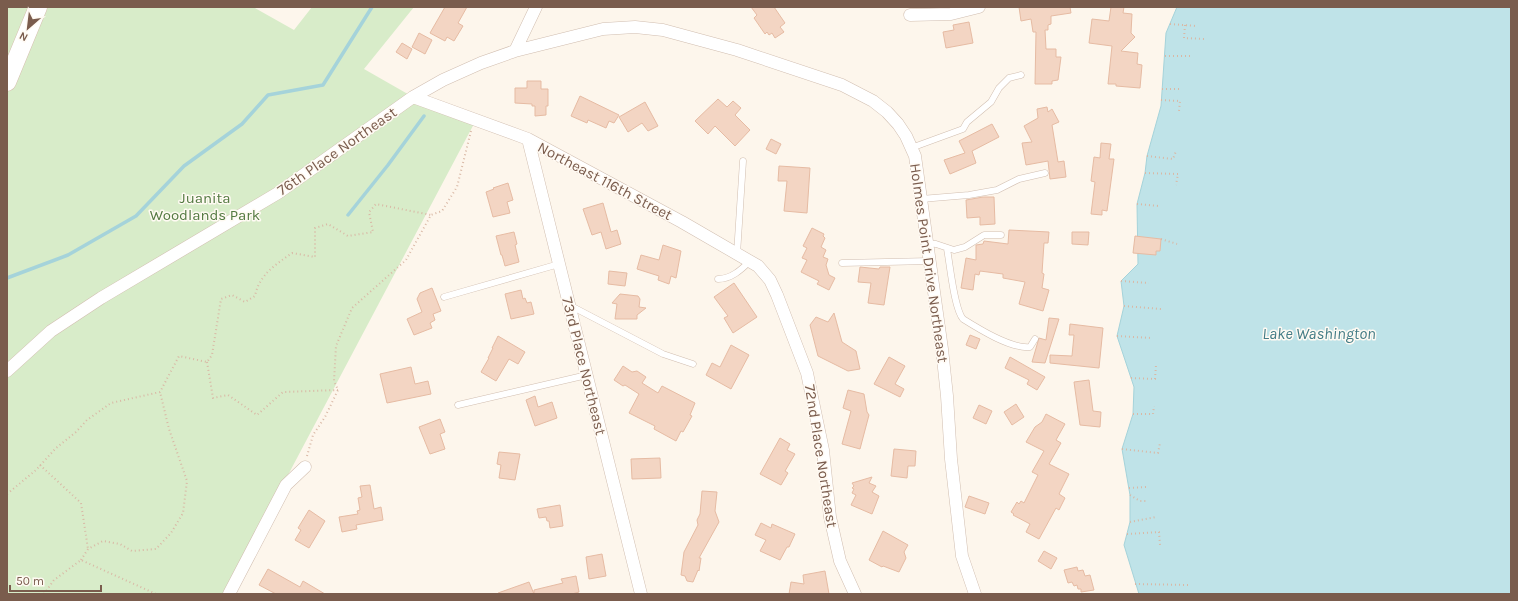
<svg xmlns="http://www.w3.org/2000/svg" width="1518" height="601" font-family="Karla,sans-serif">
	<style>
		.green { fill: #d8ecc9 }
		.water { fill: #bfe3e8; stroke: #a5d3da }
		.lines { fill: none; stroke-linecap: round; stroke-linejoin: round }
		.stream { stroke: #a5d3da; stroke-width: 3.5 }
		.building { fill: #f3d5c3; stroke: #e6bba3 }
		.lane-casing { stroke: #d1beb0; stroke-width: 7 }
		.street-casing { stroke: #d1beb0; stroke-width: 13 }
		.secondary-casing { stroke: #d6c0b0; stroke-width: 19 }
		.path { stroke: #d9b8a5; stroke-width: 2; stroke-dasharray: 1 3; stroke-linecap: butt }
		.lane { stroke: #fff; stroke-width: 6 }
		.street { stroke: #fff; stroke-width: 12 }
		.secondary { stroke: #fff; stroke-width: 18 }
		.labels { text-anchor: middle; dominant-baseline: central; stroke-width: 3; stroke-linejoin: round; paint-order: stroke }
		.street-label { font-size: 15px; fill: #7a5c4d; stroke: #fffaf3 }
		.park-label { font-size: 15px; fill: #537a41; stroke: #fffaf3 }
		.water-label { font-size: 16px; font-style: italic; fill: #437c86; stroke: #fffaf3 }
	</style>
	<rect width="100%" height="100%" fill="#fdf6ec"/>
	<path class="green" d="M7 7H253L294 30 312 7H414L364 69 413 97 476 120 225 594H7Z"/>
	<path class="water" d="M1177 7H1511V594H1139L1124 545 1130 522V495L1122 449 1133 414 1134 387 1117 336 1124 306 1121 281 1138 264 1137 204 1145 173 1147 156 1161 106 1166 33Z"/>
	<g class="lines">
		<path class="stream" d="M348 215 388 165 424 116
			M7 278 68 255 136 216 184 166 242 124 268 95 323 85 372 7"/>
	</g>
	<path class="building" d="M445 7H467L458 23 463 26 454 41 447 37 445 41 430 33Z
		M751 7H774L785 23 780 27 784 32 775 38 772 33 769 35 767 32 765 34 754 18 757 15Z
		M1019 7H1070L1071 13 1051 16V24L1048 25V30H1045L1046 49H1056V57H1061L1058 80 1052 81V84H1035L1036 32H1033L1031 19 1021 21Z
		M1111 7H1124L1123 13 1132 14 1131 33 1135 37 1121 51 1138 53 1137 64 1142 65 1140 88 1116 86V84H1108L1112 46 1089 43 1092 19 1109 21Z
		M969 22 973 43 946 48 943 32 954 30 953 25Z
		M419 33 432 40 425 54 412 47Z
		M402 43 412 49 407 59 396 52Z
		M527 81H541V89H548V106H546V115L535 116V106H532V104L515 103V88H527Z
		M580 96 619 115 614 123 609 121 606 128 588 120 587 123 571 116Z
		M718 99 727 107 733 101 741 108 735 115 750 130 735 146 715 126 708 134 695 121Z
		M645 102 658 126 648 131 642 123 628 132 619 117Z
		M1047 107 1048 112 1052 109 1059 122 1052 125 1058 162 1064 161 1066 177 1050 179 1048 161 1026 165 1022 143 1032 142 1024 126 1038 118 1037 109Z
		M992 124 999 137 972 151 976 163 950 174 944 160 965 153 959 141Z
		M771 139 781 144 776 154 766 149Z
		M1101 143 1111 144 1109 159H1114L1107 211 1102 210V215L1091 214 1095 182 1091 181 1094 157 1100 158Z
		M779 166 810 168 807 213 784 211 787 181H778Z
		M508 183 513 200 507 202 510 213 493 217 486 192 494 189 493 188Z
		M983 197H994L995 224 980 225V217L967 218 966 200Z
		M603 203 611 232 617 230 621 244 606 249 601 232 592 235 583 209Z
		M812 228 824 234 823 236 825 238 821 247 826 250 823 257 828 259 826 265 829 275 835 278 829 290 817 284 819 281 801 272 807 260 802 258 807 248 803 246Z
		M1009 230 1049 232 1048 243H1044L1042 273 1044 274 1042 288 1049 290 1043 311 1019 304 1025 282 1003 278V274L980 271 979 275 975 274 973 290 961 288 966 258 976 260V245L983 244 984 241 1008 244Z
		M514 232 517 244 515 245 519 262 505 266 502 255H501L496 236Z
		M1072 232H1089L1088 245 1072 244Z
		M1135 236 1161 239 1160 251H1156V255L1133 253Z
		M663 245 681 251 676 278 671 276 669 284 658 280 659 276 637 269 641 255 659 260Z
		M860 267 879 269 880 267H890L884 305 868 303 871 283 858 282Z
		M609 271 627 273 625 286 608 284Z
		M734 283 757 317 733 333 724 318 728 316 714 297Z
		M432 288 441 311 433 314 435 320 430 323 432 328 414 335 407 319 422 312 417 299 420 293Z
		M521 290 523 299 525 298 527 303 531 302 534 314 511 319 505 294Z
		M620 294 638 296 640 299 639 307 646 308 637 315V319H615L617 304 612 303Z
		M834 313 842 342 856 351 860 369 848 371 818 356 810 325 816 317 828 322Z
		M1049 318 1059 319 1045 363 1032 362 1039 338 1046 340Z
		M1070 324 1103 328 1099 368 1050 363V355L1072 356 1074 335H1069Z
		M970 335 980 339 976 349 966 345Z
		M498 336 525 352 518 364 509 359 496 381 481 372 489 358H488L493 348H492Z
		M731 345 749 355 731 389 706 375 712 363 720 367Z
		M889 357 905 366 895 384 904 389 900 397 874 384Z
		M1010 357 1045 377 1037 390 1027 384 1029 380 1005 368Z
		M623 366 632 372 637 371 646 377 642 383 658 393 662 386 695 403 690 415 692 416 683 432 681 431 676 441 654 429 655 426 629 413 639 394 625 385 623 386 614 380Z
		M411 367 415 384 428 381 431 394 387 403 380 374Z
		M1089 380 1093 411 1101 412 1100 427 1080 425 1074 382Z
		M848 390 864 394 867 412 869 415 860 449 842 444 851 411 843 408Z
		M535 396 538 407 552 402 557 418 535 426 526 400Z
		M1016 404 1024 417 1012 425 1004 412Z
		M979 405 992 411 986 424 973 418Z
		M1046 414 1065 424 1056 440 1061 443 1049 464 1069 474 1059 494 1065 498 1059 510 1056 508 1039 539 1026 532 1030 524 1013 515 1014 514 1011 512 1017 502 1019 504 1021 501 1024 503 1038 475 1032 472 1044 451 1026 442 1035 427 1042 422Z
		M440 419 445 432 440 434 445 449 430 454 419 427Z
		M780 438 790 444 787 450 795 454 785 471 788 473 781 485 760 474Z
		M894 449 916 451 915 466H908L907 478 891 476Z
		M499 452 520 454 515 480 499 478 501 465 497 464Z
		M660 458 661 478 632 479 631 459Z
		M872 477 869 483 876 486 872 492 879 496 872 514 851 505 856 495 852 493 854 489 852 488 854 486 852 483Z
		M370 485 374 509 381 507 383 520 356 525 357 529 342 532 339 517 358 514 357 511 360 510 358 498 362 497 360 486Z
		M702 491 717 492 715 511 719 522 699 558H701L699 571 698 570 693 582 687 581 685 576 681 575 684 552 698 525 697 520 700 514Z
		M969 496 989 503 985 514 965 507Z
		M560 505 563 526 550 528 549 521H547L546 517 539 518 537 509Z
		M309 510 325 521 309 548 295 540 301 530 298 528Z
		M761 523 771 528 772 524 795 534 789 547H787L780 560 760 551 766 540 755 535Z
		M883 531 908 545 904 552 906 558 899 572 883 566 882 567 869 560Z
		M1044 551 1057 558 1051 569 1038 561Z
		M602 554 606 576 589 579 586 557Z
		M1077 567 1078 571 1083 570 1085 576 1090 575 1094 590 1081 592V589H1078L1077 585 1074 586 1072 582 1068 583 1064 570Z
		M268 569 300 587 303 581 325 594H276L259 585Z
		M825 571 829 594H789L791 582 804 584 803 575Z
		M576 576 579 592 572 594H534V590L563 583 561 579Z
		M529 582 534 594H498V593Z"/>
	<g class="lines">
		<g class="lane-casing">
			<path id="lane" d="M911 148 963 129 967 122 991 102 999 88 1009 78 1021 75
				M921 199 969 195 997 190 1019 179 1045 173
				M927 243 936 244 954 250 965 247 984 235H1001
				M947 249C950 264 954 309 963 319 979 329 1011 349 1030 347L1035 339
				M737 254 743 161
				M842 263 930 261
				M718 279C731 279 741 270 750 261
				M444 297 559 264
				M571 306 663 354 693 364
				M458 405 587 375"/>
		</g>
		<g class="street-casing">
			<path id="street" d="M910 15 951 14 979 7
				M515 51 536 7
				M413 97 528 139 682 222 758 266 770 280 777 295 807 373 823 450 830 517 840 561 855 594
				M528 139 641 594
				M7 371 51 331 101 298 278 193 413 97 443 80 481 63 515 51 603 29 635 27 663 30 737 50 842 85 873 101 887 112 898 124 906 136 915 156 942 349 947 396 951 459 962 556 975 594
				M229 594 286 485 305 467"/>
		</g>
		<g class="secondary-casing">
			<path id="secondary" d="M7 82 38 7"/>
		</g>
		<path class="path" d="M1170 24 1196 26
			M1185 25 1184 38 1205 39
			M1165 56H1190
			M1162 89H1179
			M1161 100 1180 101 1179 111
			M1147 156 1173 159 1176 151
			M1145 173 1178 174 1176 185
			M1137 204 1159 206
			M1161 239 1177 244
			M1121 281 1149 283
			M1124 306 1161 309
			M1117 336 1152 338
			M207 362 213 398 228 395 257 415 283 392 338 390
			M1131 378 1155 379 1156 365
			M1133 414H1153L1154 406
			M1122 449 1158 453 1160 443
			M307 456 313 435 325 417 338 390 334 381 336 346 352 308 406 260 431 215 442 211 457 187 471 131
			M40 465 81 503 88 549
			M1129 488 1146 487
			M7 494 36 470 56 448 76 432 87 420 111 403 160 392 179 356 207 362 212 355 221 299 232 295 245 302 255 296C259 275 275 265 292 253L315 257V228L328 224 348 236 373 232 369 212 376 204 431 215
			M1130 495 1140 501H1147
			M1130 522 1156 517
			M1127 534 1159 532 1160 545
			M81 560 88 549 103 541 120 544 132 551 156 549 171 533 183 513 187 481 169 429 160 392
			M1135 584 1189 585
			M44 594 54 580 81 560 156 594"/>
		<use href="#lane" class="lane"/>
		<use href="#street" class="street"/>
		<use href="#secondary" class="secondary"/>
	</g>
	<g class="labels">
		<g class="street-label">
			<text transform="translate(337 151) rotate(-35)">76th Place Northeast</text>
			<text transform="translate(605 181) rotate(28)">Northeast 116th Street</text>
			<text transform="translate(929 263) rotate(82)">Holmes Point Drive Northeast</text>
			<text transform="translate(584 366) rotate(76)">73rd Place Northeast</text>
			<text transform="translate(821 456) rotate(81)">72nd Place Northeast</text>
		</g>
		<g class="park-label">
			<text x="205" y="198">Juanita<tspan x="205" dy="17">Woodlands Park</tspan></text>
		</g>
		<g class="water-label">
			<text x="1319" y="333">Lake Washington</text>
		</g>
	</g>
	<rect width="1518" height="601" fill="none" stroke="#7a5c4d" stroke-width="16"/>
	<g transform="translate(28 28) rotate(208)" stroke="#fffaf3" stroke-width="3" paint-order="stroke">
	<path d="M0-3L7 15L0 10L-7 15Z" fill="#7a5c4d"/>
	<text y="-6" font-size="11" font-weight="bold" text-anchor="middle" fill="#7a5c4d">N</text>
	</g>
	<path d="M10 585v6h91v-6" fill="none" stroke="#7a5c4d" stroke-width="2"/>
	<text x="16" y="585" font-size="12" fill="#7a5c4d" stroke="#fffaf3" stroke-width="3" paint-order="stroke">50 m</text>
</svg>
